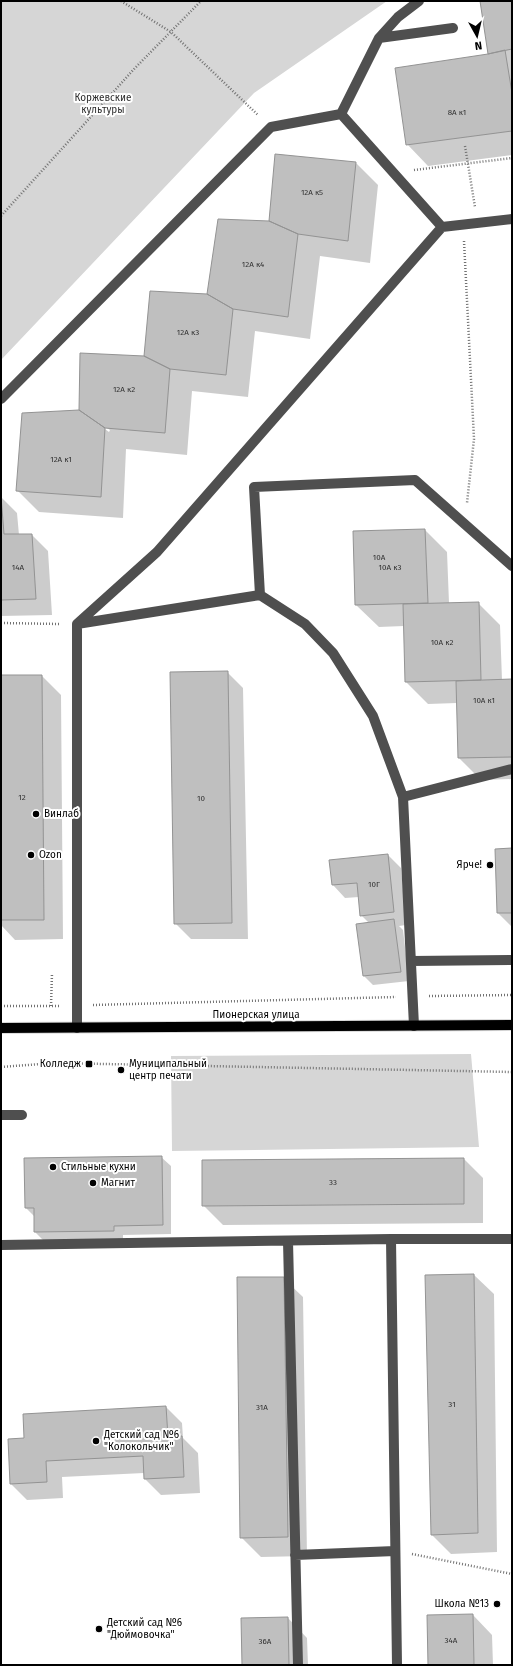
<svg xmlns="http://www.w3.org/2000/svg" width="513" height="1666" font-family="'Fira Sans',sans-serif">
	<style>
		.green { fill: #d6d6d6 }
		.shadow { fill: #0003; fill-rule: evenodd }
		.building { fill: #bfbfbf; stroke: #939393 }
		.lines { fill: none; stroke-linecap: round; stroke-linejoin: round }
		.major-casing { stroke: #dbdbdb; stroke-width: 12 }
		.path { stroke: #717171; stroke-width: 2.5; stroke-dasharray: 1 2; stroke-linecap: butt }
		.minor { stroke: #4f4f4f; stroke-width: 10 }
		.major { stroke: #000; stroke-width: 10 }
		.poi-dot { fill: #000; stroke: #fff; stroke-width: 1.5 }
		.labels { text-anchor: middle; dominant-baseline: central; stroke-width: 4; stroke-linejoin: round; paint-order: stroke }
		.number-label { font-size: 8px; fill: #303030 }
		.park-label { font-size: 10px; fill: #2d2d2d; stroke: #fff }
		.poi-label { font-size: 10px; fill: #000; stroke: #fff; text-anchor: start }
		.street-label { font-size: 10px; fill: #000; stroke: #fff }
	</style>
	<rect width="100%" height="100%" fill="#fff"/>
	<path class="green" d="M1 1H387L254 93 1 360Z
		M471 1054 479 1147 172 1151 171 1056Z"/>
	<path class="shadow" d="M481 1H512V155L428 166 407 144 489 55Z
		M356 163 378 185 370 263 320 256 310 339 255 331 248 397 192 391 187 455 126 449 123 518 39 512 17 490 79 411 145 357 208 295 270 222ZM101 424 110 430 109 432 101 426Z
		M1 497 17 513 19 535H32L48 551 52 615 1 616Z
		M425 530 447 552 449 603H478L500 625 502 680H512V779L481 780 459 758 457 703 428 704 406 682 404 626 379 627 356 605Z
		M227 672 243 688 248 939H191L175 923Z
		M1 676H42L61 695 63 939 15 940 1 925Z
		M512 849V927L498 913Z
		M388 855 401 868 406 925 399 926 403 930 409 981 373 985 364 976 369 923 361 915 359 897 345 898 333 885Z
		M161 1157 171 1166V1234L123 1235V1240L44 1241 35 1232V1217L26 1208Z
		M464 1159 483 1178V1223L223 1225 203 1205Z
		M474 1275 494 1294 497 1552 451 1554 432 1535 426 1276Z
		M283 1278 303 1297 307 1556 261 1557 241 1537Z
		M166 1407 182 1423 183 1438 198 1453 200 1493 161 1495 145 1479 144 1473 62 1477 63 1498 27 1500 11 1484 26 1439Z
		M473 1615 492 1635 493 1665H429Z
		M288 1618 307 1638 308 1665H243Z"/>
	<path class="building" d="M480 1H512V49L488 54Z
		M505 50 512 93V131L406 145 395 68 488 54Z
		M275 154 356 162 348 241 298 234 269 221Z
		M218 219 269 221 298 234 288 317 233 309 207 294Z
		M150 291 207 294 233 309 226 375 170 369 144 356Z
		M80 353 144 356 170 369 165 433 105 428 79 410Z
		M79 410 105 428 101 497 16 491 22 413Z
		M1 496 4 534H32L36 599 1 600Z
		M425 529 428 603 355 605 353 531Z
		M479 602 481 680 405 682 403 604Z
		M228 671 232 923 174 924 170 672Z
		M1 675H42L44 920H1Z
		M512 679V757L458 758 456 681Z
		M512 848V913H497L495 849Z
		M388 854 394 912 360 916 357 883 332 885 329 860Z
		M394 919 401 972 363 976 356 924Z
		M162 1156 163 1225 114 1226V1231L34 1232V1208H25L24 1158Z
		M464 1158V1204L202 1206V1160Z
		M474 1274 478 1533 431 1535 425 1275Z
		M237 1277H284L288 1537 240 1538Z
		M166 1406 168 1437 182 1436 184 1477 144 1479 143 1456 46 1461 47 1482 10 1484 8 1439 24 1438 23 1414Z
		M473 1614 474 1665H428L427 1615Z
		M288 1617 289 1665H242L241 1618Z"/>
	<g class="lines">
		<g class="major-casing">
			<path id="major" d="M1 1028 512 1025"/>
		</g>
		<path class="path" d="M121 1 171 32 258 115
			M465 146 475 207
			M414 170 512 158
			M1 216 135 68 201 1
			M464 241 474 439 467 503
			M1 623 60 624
			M429 996 512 995
			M93 1005 396 997
			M1 1006H60
			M51 1006 52 973
			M1 1067 54 1063 512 1072
			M412 1554 512 1574"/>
		<path class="minor" d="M379 38 453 28
			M341 114 379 38 398 17 419 1
			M1 399 271 127 341 114 442 227
			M77 624 260 595
			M403 797 512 769
			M411 961 512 960
			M414 1026 403 797 373 716 333 653 305 624 260 595 254 487 415 480 512 566
			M77 1028V624L157 552 442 227 512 219
			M1 1115H22
			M391 1239 397 1665
			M288 1241 298 1665
			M1 1245 391 1239H512
			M295 1555 395 1551"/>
		<use href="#major" class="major"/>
	</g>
	<g class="poi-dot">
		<circle cx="36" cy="814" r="4"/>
		<circle cx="31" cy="855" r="4"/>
		<circle cx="490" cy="865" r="4"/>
		<rect x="85" y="1060" width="8" height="8" rx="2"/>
		<circle cx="121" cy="1070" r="4"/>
		<circle cx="53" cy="1167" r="4"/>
		<circle cx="93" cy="1183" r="4"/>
		<circle cx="96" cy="1441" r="4"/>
		<circle cx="497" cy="1604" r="4"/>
		<circle cx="99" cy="1629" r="4"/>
	</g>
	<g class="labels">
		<g class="number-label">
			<text x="457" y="112">8А к1</text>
			<text x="312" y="192">12А к5</text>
			<text x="253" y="264">12А к4</text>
			<text x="188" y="332">12А к3</text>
			<text x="124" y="389">12А к2</text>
			<text x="61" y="459">12А к1</text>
			<text x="379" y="557">10А</text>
			<text x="18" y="567">14А</text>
			<text x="390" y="567">10А к3</text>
			<text x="442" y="642">10А к2</text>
			<text x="484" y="700">10А к1</text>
			<text x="22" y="797">12</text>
			<text x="201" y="798">10</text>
			<text x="374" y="884">10Г</text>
			<text x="333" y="1182">33</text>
			<text x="452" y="1404">31</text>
			<text x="262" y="1407">31А</text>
			<text x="451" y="1640">34А</text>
			<text x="265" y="1641">36А</text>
		</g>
		<g class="park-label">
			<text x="103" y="98">Коржевские<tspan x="103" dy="12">культуры</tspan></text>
		</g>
		<g class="poi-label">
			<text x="44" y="814">Винлаб</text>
			<text x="39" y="855">Ozon</text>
			<text x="482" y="865" text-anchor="end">Ярче!</text>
			<text x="81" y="1064" text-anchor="end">Колледж</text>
			<text x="129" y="1064">Муниципальный<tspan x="129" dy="12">центр печати</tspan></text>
			<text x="61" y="1167">Стильные кухни</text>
			<text x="101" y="1183">Магнит</text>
			<text x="104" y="1435">Детский сад №6<tspan x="104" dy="12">"Колокольчик"</tspan></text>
			<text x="489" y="1604" text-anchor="end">Школа №13</text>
			<text x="107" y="1623">Детский сад №6<tspan x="107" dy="12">"Дюймовочка"</tspan></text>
		</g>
		<g class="street-label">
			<text x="256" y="1015">Пионерская улица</text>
		</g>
	</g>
	<rect width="513" height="1666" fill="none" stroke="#000000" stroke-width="4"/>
	<g transform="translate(477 36) rotate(172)" stroke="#ffffff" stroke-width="3" paint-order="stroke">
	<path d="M0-3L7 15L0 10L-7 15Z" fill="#000000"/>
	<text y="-6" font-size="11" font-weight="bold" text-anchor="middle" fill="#000000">N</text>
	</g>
</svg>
